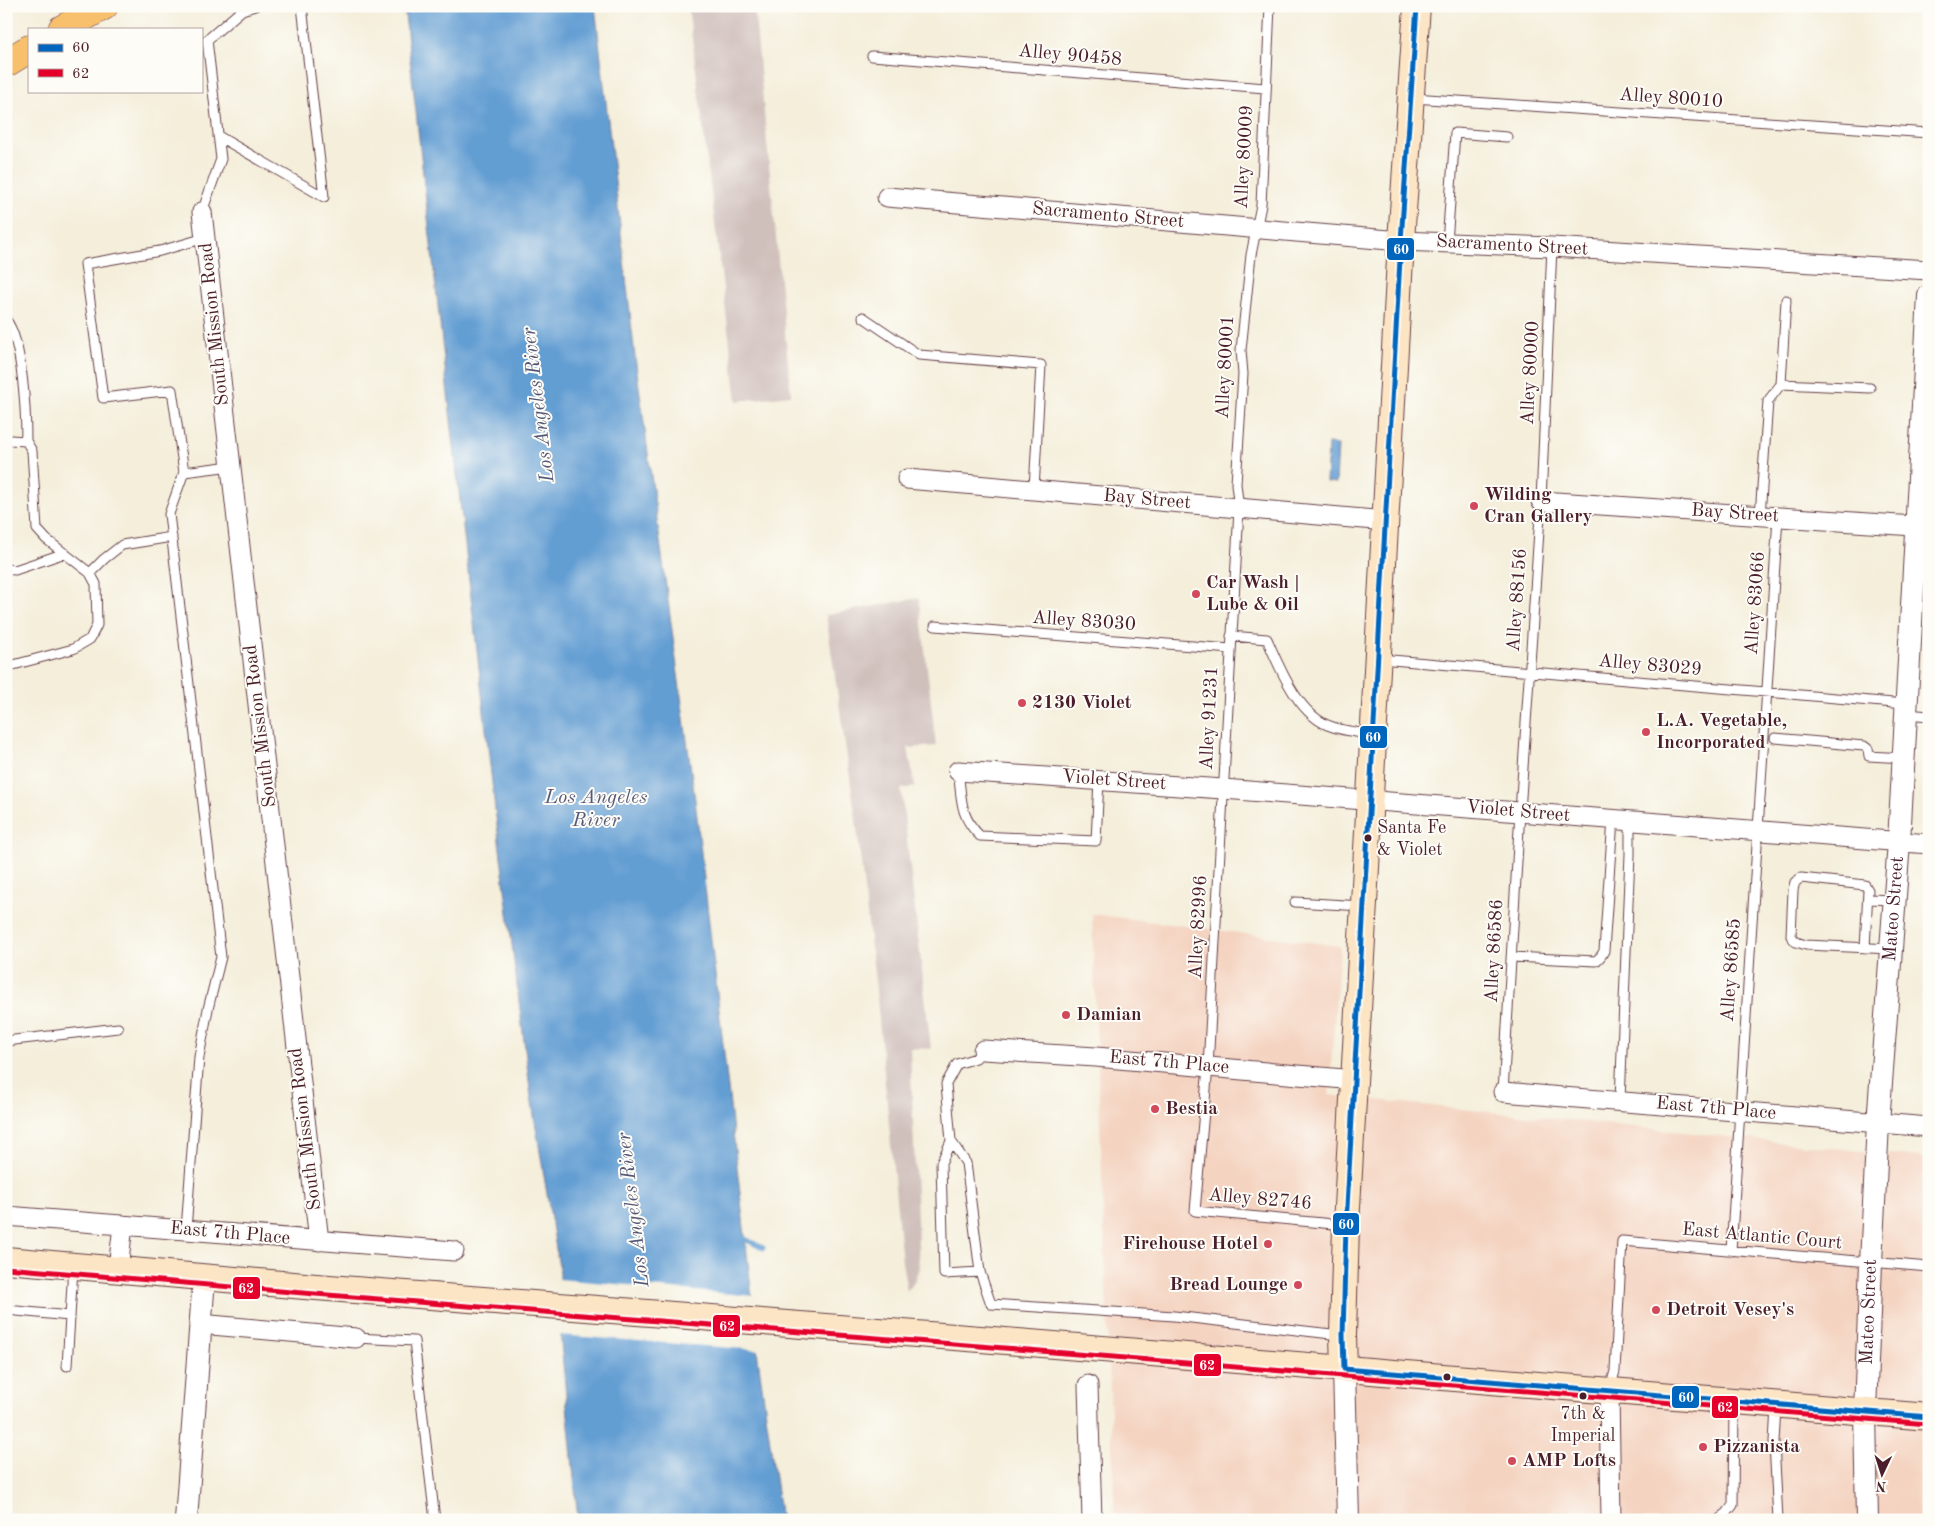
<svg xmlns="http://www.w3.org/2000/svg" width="1935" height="1526" font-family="'Old Standard TT',serif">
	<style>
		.built { fill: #f4d3c0 }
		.industrial { fill: #d0c0bc }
		.water { fill: #649ed3; stroke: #575e7f }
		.pier { fill: #f4eeda }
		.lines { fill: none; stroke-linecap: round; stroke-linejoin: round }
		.stream { stroke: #649ed3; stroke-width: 5 }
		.service-casing { stroke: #643e45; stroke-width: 11 }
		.minor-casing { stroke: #643e45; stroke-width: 21 }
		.tertiary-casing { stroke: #643e45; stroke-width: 24 }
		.secondary-casing { stroke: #643e45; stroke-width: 28 }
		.motorway-casing { stroke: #643e45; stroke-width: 29 }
		.service { stroke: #fff; stroke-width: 9 }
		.minor { stroke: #fff; stroke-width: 19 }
		.tertiary { stroke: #fff; stroke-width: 22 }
		.secondary { stroke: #fce5c4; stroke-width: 26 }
		.motorway { stroke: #f8bf6c; stroke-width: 28 }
		.bus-1-casing { stroke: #fdfcf7; stroke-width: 9 }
		.bus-2-casing { stroke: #fdfcf7; stroke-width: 9 }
		.bus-1 { stroke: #0065bd; stroke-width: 5 }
		.bus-2 { stroke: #e4002b; stroke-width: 5 }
		.poi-dot { fill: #d1495b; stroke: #fdfcf7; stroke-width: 2 }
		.bus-dot { fill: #4a1f2b; stroke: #fdfcf7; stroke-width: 2 }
		.labels { text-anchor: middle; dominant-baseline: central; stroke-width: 4; stroke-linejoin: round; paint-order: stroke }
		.bus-label { font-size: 18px; fill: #4a1f2b; stroke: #fdfcf7; text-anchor: start }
		.street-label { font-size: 19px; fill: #4a1f2b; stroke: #fdfcf7 }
		.poi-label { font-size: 19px; font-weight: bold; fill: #4a1f2b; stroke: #fdfcf7; text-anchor: start }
		.water-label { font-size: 20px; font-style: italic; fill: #565877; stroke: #fdfcf7 }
		.line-badge { stroke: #fdfcf7; stroke-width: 2 }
		.badge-label { font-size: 14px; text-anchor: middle; font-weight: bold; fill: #fff }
	</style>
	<rect width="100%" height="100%" fill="#fdfcf7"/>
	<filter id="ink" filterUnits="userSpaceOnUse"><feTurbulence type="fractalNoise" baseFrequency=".02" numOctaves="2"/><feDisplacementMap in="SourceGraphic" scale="10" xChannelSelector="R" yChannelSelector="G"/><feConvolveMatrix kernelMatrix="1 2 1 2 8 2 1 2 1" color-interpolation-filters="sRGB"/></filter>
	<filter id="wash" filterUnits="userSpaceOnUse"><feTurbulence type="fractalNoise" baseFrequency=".0096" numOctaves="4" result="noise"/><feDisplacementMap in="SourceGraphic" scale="20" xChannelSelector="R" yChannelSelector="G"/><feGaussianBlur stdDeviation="1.12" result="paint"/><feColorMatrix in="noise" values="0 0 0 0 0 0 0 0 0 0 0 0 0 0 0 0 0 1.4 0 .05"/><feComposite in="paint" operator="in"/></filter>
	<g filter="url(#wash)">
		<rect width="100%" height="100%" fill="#f4eeda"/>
		<path class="built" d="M1092 914 1340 946 1329 1095 1929 1158V1520H1115Z"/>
		<path class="industrial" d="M688 6H754L791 395 737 401Z
			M919 598 936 746 908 748 915 787 901 789 931 1049 910 1048 919 1268 914 1282 907 1291 902 1262 877 998 855 812 826 615Z"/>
		<path class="water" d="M404 6H595L635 357 695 800 750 1280 758 1358 781 1520H578L561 1343 560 1273 531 1097 495 809Z
			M1328 444 1338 445 1336 483 1326 482Z"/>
		<path class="pier" d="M558 1279 754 1296 759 1350 559 1335Z"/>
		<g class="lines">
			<path class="stream" d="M741 1237 763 1248"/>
		</g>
	</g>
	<g filter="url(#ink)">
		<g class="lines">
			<g class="service-casing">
				<path id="service" d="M1270 6 1261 205 1251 255 1241 350 1243 374 1236 484 1239 509 1208 1067 1195 1211 1344 1225
					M872 56 1265 88
					M1413 98 1929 133
					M218 136 324 197 302 6
					M202 212 221 159 207 40 242 10 255 6
					M1447 243 1455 133 1507 137
					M863 317 919 355 1041 365 1034 489
					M6 320C23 341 26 414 26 441
					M1781 384 1786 300
					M6 441 10 440 26 441 32 451 37 529 46 539 90 573 96 584 97 625 90 639 73 649 6 667
					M184 472 231 466
					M1760 516 1768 401 1781 384 1870 388
					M6 569 15 570 65 553
					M90 573 104 559 122 545 172 537
					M935 626 1231 649
					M1231 636 1267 639C1280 669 1299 717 1333 727 1345 731 1358 732 1371 735
					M1380 659 1905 704
					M1907 714 1929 716
					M1775 738 1864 746 1868 749 1869 756 1903 758
					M958 771C962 798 959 816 980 836L1096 841 1099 780
					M1868 899 1894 900
					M1295 902 1362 906
					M1865 948 1868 890 1865 885 1801 878 1795 882 1793 890 1791 936 1796 942 1806 945 1891 949
					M1511 957 1596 961 1601 956 1604 951 1613 819
					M6 1041 118 1028
					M1503 1092 1520 812 1541 501 1552 247
					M1620 1101 1630 854V821
					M951 1141 966 1163 980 1272 991 1304 1174 1316 1340 1335
					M186 1230 199 1057 208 1009 221 957 169 514 184 472 172 390 103 398 85 264 160 251 205 238
					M1731 1251 1778 517
					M980 1272 944 1274 941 1163 951 1141 946 1084 957 1064 976 1058 983 1050
					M6 1310 70 1316
					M356 1338 414 1341 435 1520
					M67 1366 73 1268
					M1610 1389 1615 1371 1622 1241 1929 1267
					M1776 1407 1774 1442 1778 1520
					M1718 1520 1727 1513 1733 1505 1734 1404"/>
			</g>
			<g class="minor-casing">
				<path id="minor" d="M887 197 1401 241 1552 247 1929 270
					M202 212 319 1241
					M907 479 1386 521
					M1541 501 1929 527
					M958 771 1223 789 1929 844
					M983 1050 1096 1057 1355 1080
					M1503 1092 1929 1127
					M6 1216 454 1251
					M118 1269 123 1225
					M200 1324 356 1338
					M1088 1385 1092 1520
					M1609 1391 1611 1520"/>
			</g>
			<g class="tertiary-casing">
				<g id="tertiary">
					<path d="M1344 1369 1348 1520"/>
					<path d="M186 1520 204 1278"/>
					<path id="s1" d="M1867 1520 1865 1411 1871 1263 1878 1123 1899 842 1929 296"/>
				</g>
			</g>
			<g class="secondary-casing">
				<path id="secondary" d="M6 1260 316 1287 993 1340 1929 1417
					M1344 1369 1343 1335 1346 1225 1401 241 1417 6"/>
			</g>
			<g class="motorway-casing">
				<path id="motorway" d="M62 29 104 6
					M6 63 29 49"/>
			</g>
			<use href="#service" class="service"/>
			<use href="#minor" class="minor"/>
			<use href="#tertiary" class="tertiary"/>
			<use href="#secondary" class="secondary"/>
			<use href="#motorway" class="motorway"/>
			<g class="bus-1-casing">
				<path id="bus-1" d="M1417 6 1401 241 1346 1225 1343 1335 1344 1369 1929 1417"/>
			</g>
			<g class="bus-2-casing">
				<path id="bus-2" d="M6 1268 315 1294 992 1347 1928 1424"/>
			</g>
			<use href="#bus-1" class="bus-1"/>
			<use href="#bus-2" class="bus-2"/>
		</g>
	</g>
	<g class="poi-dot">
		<circle cx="1474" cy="506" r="5"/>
		<circle cx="1196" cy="594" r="5"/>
		<circle cx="1022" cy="703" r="5"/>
		<circle cx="1646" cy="732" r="5"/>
		<circle cx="1066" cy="1015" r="5"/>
		<circle cx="1155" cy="1109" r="5"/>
		<circle cx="1268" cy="1244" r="5"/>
		<circle cx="1298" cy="1285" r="5"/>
		<circle cx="1656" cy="1310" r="5"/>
		<circle cx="1703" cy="1447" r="5"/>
		<circle cx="1512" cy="1461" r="5"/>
	</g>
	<g class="bus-dot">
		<circle cx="1368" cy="838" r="4.5"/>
		<circle cx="1447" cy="1377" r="4.5"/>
		<circle cx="1583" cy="1396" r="4.5"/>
	</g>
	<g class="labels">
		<g class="bus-label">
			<text x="1377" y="828">Santa Fe<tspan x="1377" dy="22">&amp; Violet</tspan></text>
			<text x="1583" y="1414" text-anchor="middle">7th &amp;<tspan x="1583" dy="22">Imperial</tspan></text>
		</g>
		<g class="street-label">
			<text transform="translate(1070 56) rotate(5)">Alley 90458</text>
			<text transform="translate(1671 99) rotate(4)">Alley 80010</text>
			<text transform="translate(1245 157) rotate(-87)">Alley 80009</text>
			<text transform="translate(1108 216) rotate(5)">Sacramento Street</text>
			<text transform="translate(1512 246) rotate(3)">Sacramento Street</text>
			<text transform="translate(215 324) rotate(-96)">South Mission Road</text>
			<text transform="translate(1226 367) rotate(-87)">Alley 80001</text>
			<text transform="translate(1531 373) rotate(-87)">Alley 80000</text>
			<text transform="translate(1147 500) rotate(5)">Bay Street</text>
			<text transform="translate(1735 514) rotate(4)">Bay Street</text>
			<text transform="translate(1518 600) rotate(-86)">Alley 88156</text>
			<text transform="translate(1756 603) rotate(-86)">Alley 83066</text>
			<text transform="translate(1084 622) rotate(4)">Alley 83030</text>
			<text transform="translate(1650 666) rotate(5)">Alley 83029</text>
			<text transform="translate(1210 718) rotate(-87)">Alley 91231</text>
			<text transform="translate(261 726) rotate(-97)">South Mission Road</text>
			<text transform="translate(1114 781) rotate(4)">Violet Street</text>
			<text transform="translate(1518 812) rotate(5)">Violet Street</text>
			<text stroke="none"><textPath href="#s1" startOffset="612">Mateo Street</textPath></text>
			<text transform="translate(1199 927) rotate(-87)">Alley 82996</text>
			<text transform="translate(1495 951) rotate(-87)">Alley 86586</text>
			<text transform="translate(1732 970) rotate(-86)">Alley 86585</text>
			<text transform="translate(1169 1063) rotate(5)">East 7th Place</text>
			<text transform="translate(1716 1109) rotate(5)">East 7th Place</text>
			<text transform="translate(306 1129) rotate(-97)">South Mission Road</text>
			<text transform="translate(1260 1200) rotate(5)">Alley 82746</text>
			<text transform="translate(230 1234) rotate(5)">East 7th Place</text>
			<text transform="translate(1762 1237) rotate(5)">East Atlantic Court</text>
			<text stroke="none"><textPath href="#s1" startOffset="208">Mateo Street</textPath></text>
		</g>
		<g class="poi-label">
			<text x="1484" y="495">Wilding<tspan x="1484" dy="22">Cran Gallery</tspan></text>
			<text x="1206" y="583">Car Wash |<tspan x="1206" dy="22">Lube &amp; Oil</tspan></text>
			<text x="1032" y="703">2130 Violet</text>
			<text x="1656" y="721">L.A. Vegetable,<tspan x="1656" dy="22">Incorporated</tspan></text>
			<text x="1076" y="1015">Damian</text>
			<text x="1165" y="1109">Bestia</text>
			<text x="1258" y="1244" text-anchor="end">Firehouse Hotel</text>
			<text x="1288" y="1285" text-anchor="end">Bread Lounge</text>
			<text x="1666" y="1310">Detroit Vesey's</text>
			<text x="1713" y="1447">Pizzanista</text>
			<text x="1522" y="1461">AMP Lofts</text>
		</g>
		<g class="water-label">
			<text transform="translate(539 405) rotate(-97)">Los Angeles River</text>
			<text x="596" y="798">Los Angeles<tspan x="596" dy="23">River</tspan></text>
			<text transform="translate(634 1210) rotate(-97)">Los Angeles River</text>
		</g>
	</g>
	<g class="line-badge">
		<rect x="1386" y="237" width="29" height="24" rx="5" fill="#0065bd"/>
		<rect x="1359" y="725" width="29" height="24" rx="5" fill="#0065bd"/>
		<rect x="1332" y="1212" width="28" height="24" rx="5" fill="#0065bd"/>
		<rect x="232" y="1276" width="29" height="24" rx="5" fill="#e4002b"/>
		<rect x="712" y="1314" width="29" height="24" rx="5" fill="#e4002b"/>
		<rect x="1193" y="1353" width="29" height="24" rx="5" fill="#e4002b"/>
		<rect x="1671" y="1385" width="29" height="24" rx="5" fill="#0065bd"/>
		<rect x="1711" y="1395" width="28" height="24" rx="5" fill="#e4002b"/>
	</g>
	<g class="badge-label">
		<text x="1401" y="254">60</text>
		<text x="1373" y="742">60</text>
		<text x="1346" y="1229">60</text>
		<text x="246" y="1293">62</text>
		<text x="727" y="1331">62</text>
		<text x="1207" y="1370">62</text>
		<text x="1686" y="1402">60</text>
		<text x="1725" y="1412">62</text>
	</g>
	<rect width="1935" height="1526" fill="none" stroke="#fdfcf7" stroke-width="25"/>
	<rect x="28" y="28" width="175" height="65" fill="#fdfcf7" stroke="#b5a4a5"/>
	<rect x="38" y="44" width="25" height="8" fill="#0065bd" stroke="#b5a4a5"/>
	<text x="72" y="52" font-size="15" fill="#4a1f2b">60</text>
	<rect x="38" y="69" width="25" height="8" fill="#e4002b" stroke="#b5a4a5"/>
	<text x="72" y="78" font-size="15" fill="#4a1f2b">62</text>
	<g transform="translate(1882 1474) rotate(184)" stroke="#fdfcf7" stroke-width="4" paint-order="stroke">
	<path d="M0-4L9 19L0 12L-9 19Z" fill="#4a1f2b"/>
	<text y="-8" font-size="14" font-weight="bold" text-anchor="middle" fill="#4a1f2b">N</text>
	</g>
</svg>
